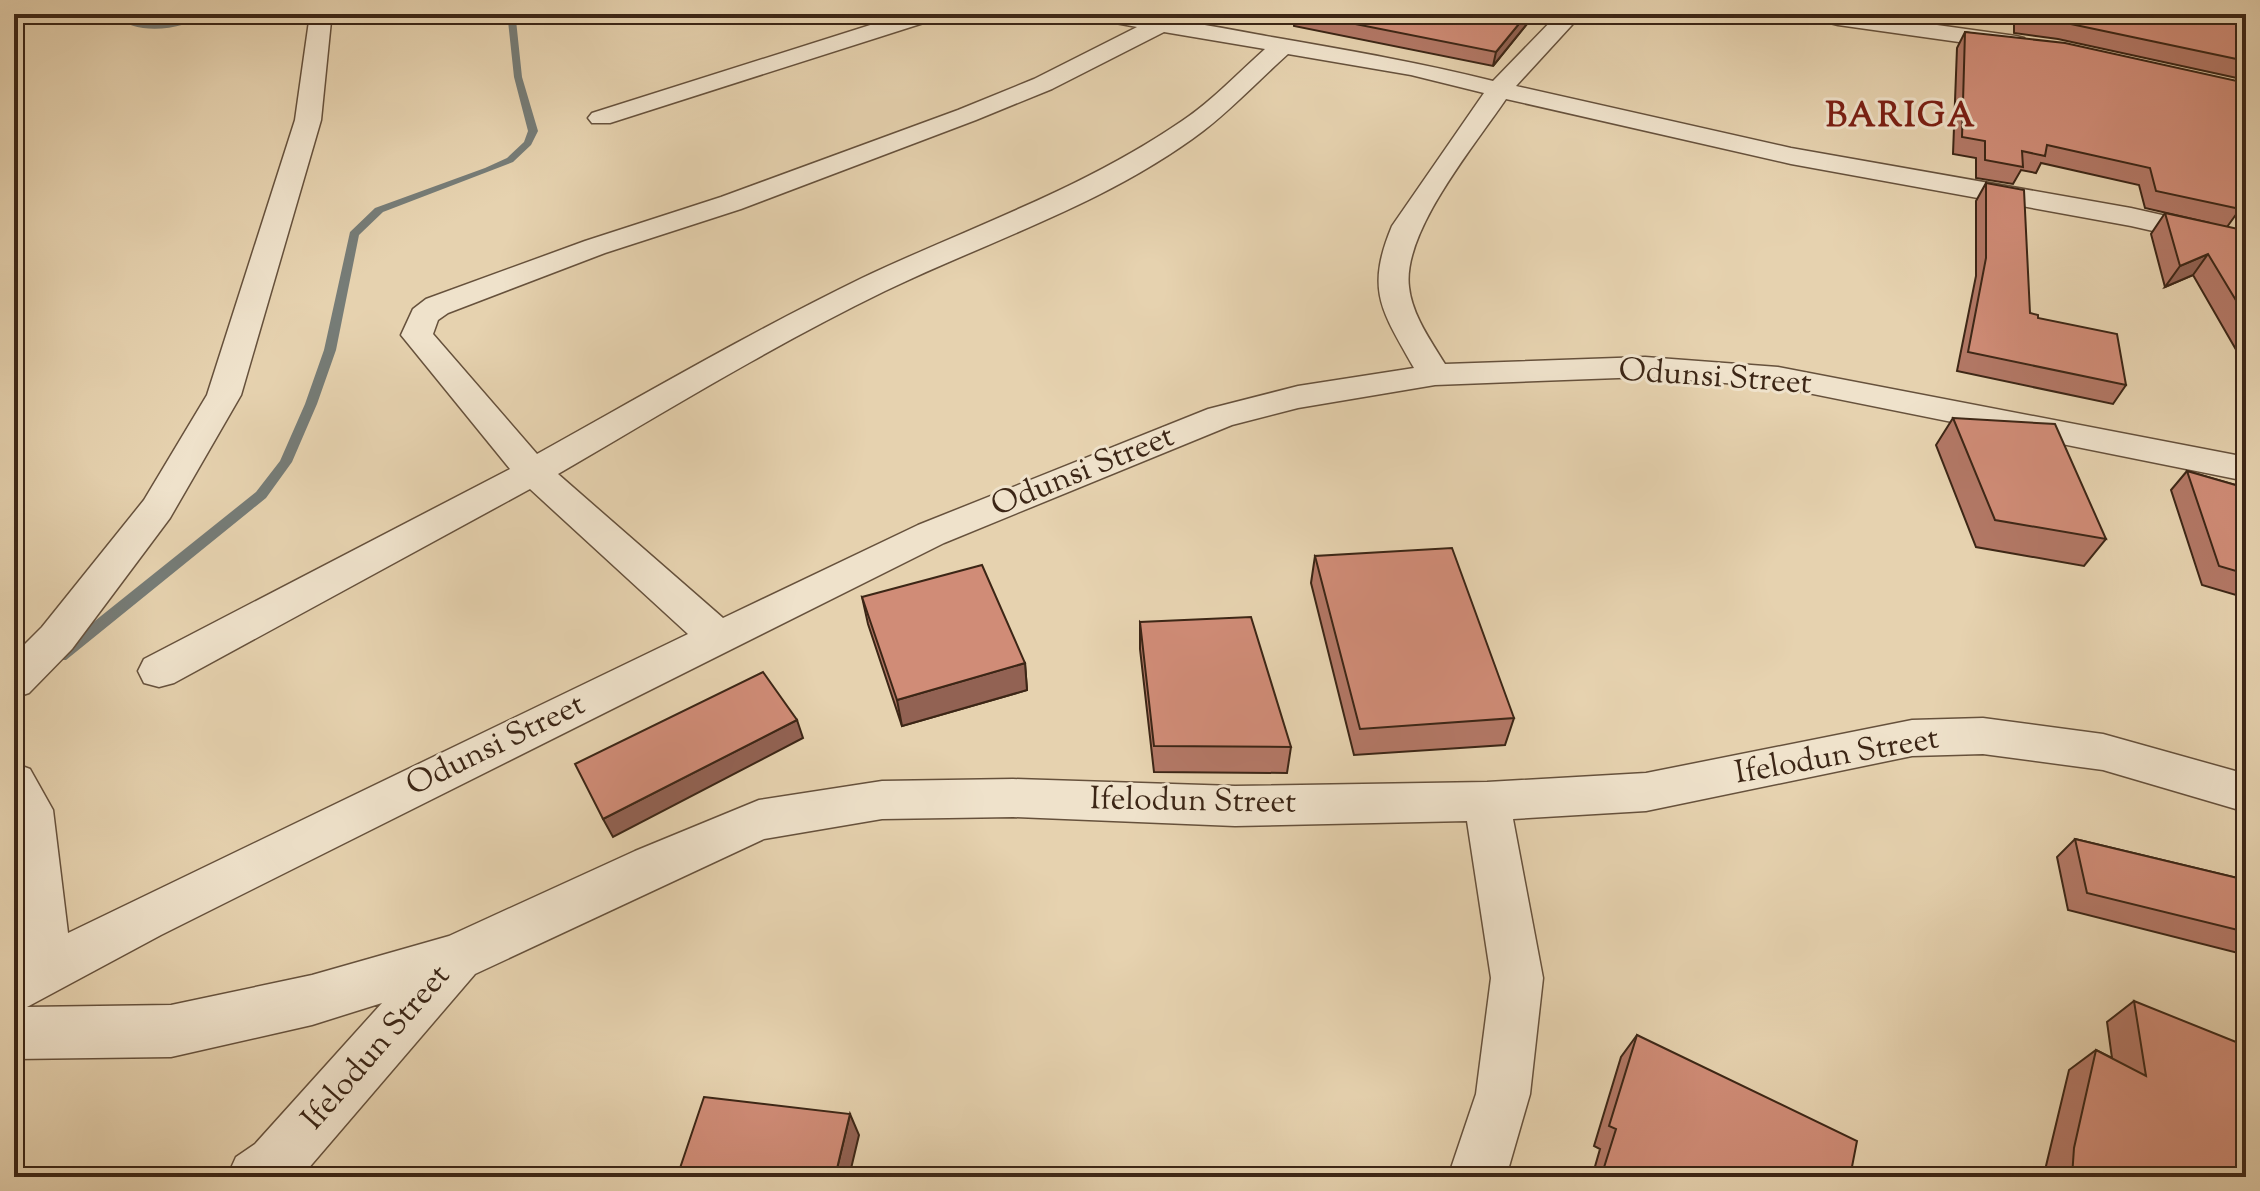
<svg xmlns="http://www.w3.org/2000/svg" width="2260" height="1191" font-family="'Sorts Mill Goudy',serif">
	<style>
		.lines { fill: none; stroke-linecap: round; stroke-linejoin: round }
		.stream { fill: #767c77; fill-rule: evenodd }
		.street-casing { stroke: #66513c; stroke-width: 3 }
		.street { fill: #efe2cb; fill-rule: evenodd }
		.wall { fill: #b37866; stroke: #3c2616; stroke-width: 2 }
		.shaded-wall { fill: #926253; stroke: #3c2616; stroke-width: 2 }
		.building { fill: #d08c77; stroke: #3c2616; stroke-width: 2 }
		.labels { text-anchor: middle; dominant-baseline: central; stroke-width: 6; stroke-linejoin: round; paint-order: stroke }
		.street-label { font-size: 32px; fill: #3c2616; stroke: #efe2cb }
		.far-district-label { font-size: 34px; font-weight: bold; letter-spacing: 2px; fill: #7a1f14; stroke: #efe2cb }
	</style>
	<rect width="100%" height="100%" fill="#e6d2af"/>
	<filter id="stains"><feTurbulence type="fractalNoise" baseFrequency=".0025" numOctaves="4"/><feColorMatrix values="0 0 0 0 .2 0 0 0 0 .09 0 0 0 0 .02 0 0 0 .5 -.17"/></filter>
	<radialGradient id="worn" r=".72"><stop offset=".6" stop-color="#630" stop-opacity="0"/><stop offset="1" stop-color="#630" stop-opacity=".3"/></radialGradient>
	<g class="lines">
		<path class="stream" d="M113 14C127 14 136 24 151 24 171 24 190 14 210 14 182 29 138 38 113 14Z
			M502 14H511L516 20 522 77 538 131 531 145 513 162 383 212 359 235 336 350 317 404 292 462 266 498 66 660H56L54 656 56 652 256 492 280 461 305 404 324 350 350 232 375 208 485 168 507 158 524 142 528 131 514 77 508 21Z"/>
		<g class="street-casing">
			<path id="street" d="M320 14 328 16 331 21 321 120 241 395 170 518 72 649 29 693 14 698V655L42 627 144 500 207 395 295 120 309 21 312 16Z
				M905 14H939L936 19 610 123H592L588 118 592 113Z
				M1091 14C1151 14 1207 25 1266 36 1341 49 1418 62 1493 81L1558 14H1582L1516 86 1791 148 2131 208 2246 234V252L2131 226 1791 164 1506 99C1475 145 1402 232 1409 287 1412 315 1431 341 1445 364L1645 357 1778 367 2246 457V481L1778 387 1645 377 1435 385 1298 408 1232 425 944 543 161 935 27 1007 171 1005 312 975 449 936 635 851 759 800 882 781 1013 779 1235 786 1487 782 1646 773 1912 720 1983 718 2103 734 2246 774V812L2103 770 1983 754 1912 756 1646 811 1513 819 1543 978 1530 1094 1506 1177H1448L1476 1094 1491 978 1467 821 1235 826 1013 817 882 819 764 839 475 974 301 1177H227L236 1157 255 1144 382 1003 312 1025 171 1057 14 1059V961L20 958 14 889V763L30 769 53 810 68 933 688 634 530 489 174 683 159 687 144 683 138 671 144 659 510 469 401 335 413 309 426 299 585 241 721 197 958 110 1034 79 1137 27 1094 19ZM1164 32 1265 49C1238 73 1212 101 1182 121 1083 189 970 227 862 278 751 332 645 394 537 454L433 334 438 320 448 313 605 253 741 209 976 120 1052 89ZM1288 54 1411 75 1484 93 1392 226C1365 291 1382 311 1414 368L1298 386 1208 409 918 525 723 618 558 474C666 411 772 346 885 291 991 240 1108 203 1203 131 1233 108 1260 79 1288 54Z
				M1829 14H1858L2016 36 2024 38 2028 43 2024 48 2016 50 1838 25 1830 23 1827 18Z"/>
		</g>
		<use href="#street" class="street"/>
	</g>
	<path class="wall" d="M1144 14H1181L1178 18Z
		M1245 14H1535L1493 66 1294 26V22Z
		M2014 14H2246V80L2058 39 2014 33Z
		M1965 32 2246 83V144L2238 142 2240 209 2227 227 2243 240 2246 241V367L2193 275 2165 287 2151 234 2165 213 2210 223 2145 208 2139 185 2041 163 2036 173 2021 170 2013 184 1976 178V158L1953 154 1957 48Z
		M1986 183 2030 313 2126 385 2113 404 1957 371 1976 276V201Z
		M1953 418 2106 539 2084 566 1976 547 1936 445Z
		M2187 471 2246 488V598L2202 585 2171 490Z
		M1315 556 1514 718 1505 745 1354 755 1311 583Z
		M862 597 1025 663 1027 690 902 726 868 624Z
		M1140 622 1291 747 1287 773 1154 772 1140 649Z
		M2075 839 2246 880V955L2068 910 2057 857Z
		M2134 1001 2246 1177H2045L2046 1166 2069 1070 2096 1050 2112 1058 2107 1022Z
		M1637 1035 1850 1177H1592L1600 1149 1594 1146 1621 1057Z"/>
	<path class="shaded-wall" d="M1527 14H1535L1493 66 1496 52Z
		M2208 254 2193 275 2165 287 2180 266Z
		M1025 663 1027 690 902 726 897 700Z
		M797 720 803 738 613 837 603 819Z
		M850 1114 859 1135 849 1177H835Z"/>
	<path class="building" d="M1305 14H1527L1496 52Z
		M2022 14H2246V61L2066 23 2022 17Z
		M1965 32 2065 43 2246 83V124L2237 123 2240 209 2156 191 2150 168 2047 145 2045 156 2022 151 2023 167 1985 160V141L1962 137Z
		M1986 183 2024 190 2030 313 2038 315V318L2117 334 2126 385 1968 352 1986 258Z
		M2165 213 2243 230V240L2246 241V317L2208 254 2180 266Z
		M1953 418 2055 424 2106 539 1995 520Z
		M2187 471 2246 488V574L2219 566Z
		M1452 548 1514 718 1360 729 1315 556Z
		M982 565 1025 663 897 700 862 597Z
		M1251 617 1291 747 1154 746 1140 622Z
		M763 672 797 720 603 819 575 764Z
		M2075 839 2246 880V932L2087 893Z
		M2134 1001 2246 1046V1177H2072L2074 1148 2096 1050 2146 1076Z
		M1637 1035 1857 1141 1850 1177H1601L1616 1129 1609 1126Z
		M704 1097 850 1114 835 1177H677Z"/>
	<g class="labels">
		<g class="street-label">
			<text transform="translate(1715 378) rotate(4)">Odunsi Street</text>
			<text transform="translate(1083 472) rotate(-22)">Odunsi Street</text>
			<text transform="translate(496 746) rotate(-26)">Odunsi Street</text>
			<text transform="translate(1837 757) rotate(-10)">Ifelodun Street</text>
			<text transform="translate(1193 802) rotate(1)">Ifelodun Street</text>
			<text transform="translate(377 1048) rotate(-49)">Ifelodun Street</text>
		</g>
		<g class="far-district-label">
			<text x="1901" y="117">BARIGA</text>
		</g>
	</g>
	<rect width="2260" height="1191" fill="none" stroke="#e6d2af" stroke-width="48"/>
	<rect x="16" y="16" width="2228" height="1159" fill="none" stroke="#3c2616" stroke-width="4"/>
	<rect x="24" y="24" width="2212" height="1143" fill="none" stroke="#3c2616" stroke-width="2"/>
	<rect width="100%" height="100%" filter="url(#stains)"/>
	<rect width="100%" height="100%" fill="url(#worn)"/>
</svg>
